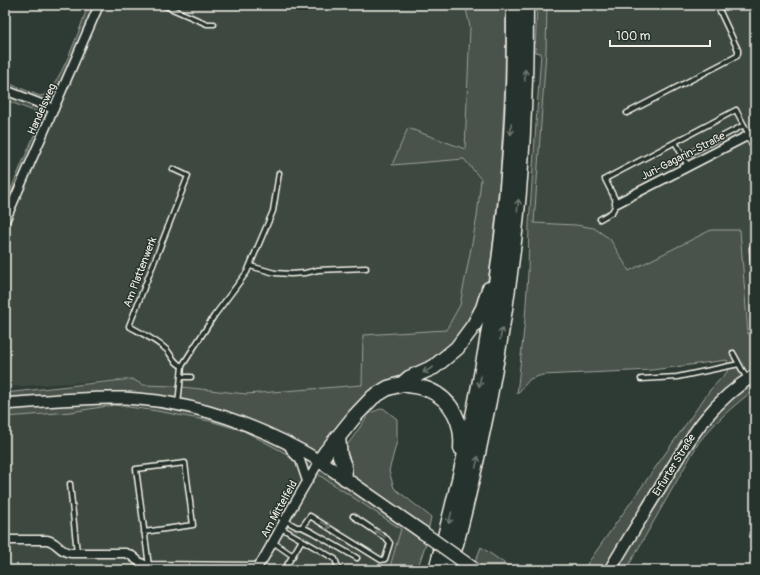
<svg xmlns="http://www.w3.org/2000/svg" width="760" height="575" font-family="Pangolin,sans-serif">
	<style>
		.built { fill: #3c4841 }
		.green { fill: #48524c; stroke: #9ea29a }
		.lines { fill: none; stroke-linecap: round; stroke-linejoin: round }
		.lane-casing { stroke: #f4f1e8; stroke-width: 7 }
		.street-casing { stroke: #f4f1e8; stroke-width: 11 }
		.secondary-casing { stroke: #f4f1e8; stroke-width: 14 }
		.primary-casing { stroke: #f4f1e8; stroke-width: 15 }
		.highway-casing { stroke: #f4f1e8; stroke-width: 17 }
		.lane { stroke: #26332d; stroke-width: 4 }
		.street { stroke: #26332d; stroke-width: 8 }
		.secondary { stroke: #26332d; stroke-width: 11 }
		.primary { stroke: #26332d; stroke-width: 12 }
		.highway { stroke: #26332d; stroke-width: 14 }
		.primary-bridge-casing { stroke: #f4f1e8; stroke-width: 15; stroke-linecap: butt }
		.primary-bridge { stroke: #26332d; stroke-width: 12 }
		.oneway { stroke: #6e766e }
		.labels { text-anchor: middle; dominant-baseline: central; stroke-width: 3; stroke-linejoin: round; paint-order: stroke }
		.street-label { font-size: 11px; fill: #f4f1e8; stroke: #26332d }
	</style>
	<rect width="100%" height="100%" fill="#2e3b34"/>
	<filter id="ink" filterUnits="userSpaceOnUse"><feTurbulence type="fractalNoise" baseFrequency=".025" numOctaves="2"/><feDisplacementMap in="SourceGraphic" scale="8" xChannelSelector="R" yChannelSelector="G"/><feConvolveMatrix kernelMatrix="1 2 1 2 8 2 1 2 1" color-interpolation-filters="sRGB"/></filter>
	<g filter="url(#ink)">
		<path class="built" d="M97 5H467L466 9 470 27 465 149 408 128 392 164 464 159 481 179 477 217 460 305 446 330 363 335 362 385 246 394 173 386 143 385 132 379 5 387V214Z
			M547 5H755V334H748L711 230 629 271 610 239 594 228 576 225 534 223 546 52Z
			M114 405 157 411 210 421 244 431 287 454 401 529 389 570H5V417L71 412Z"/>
		<path class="green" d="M88 5H96L57 94C54 98 50 102 44 102L5 88V82L40 96C57 96 83 21 88 5Z
			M467 5H506L505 83 500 175 491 262 488 279 482 301 463 337 422 370 333 434 348 444 370 413 383 408 397 419V441L389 471 394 488 431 517 425 546 417 570H389L401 529 287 454 244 431 210 421 157 411 114 405 71 412 5 417V393L132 379 143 385 173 386 246 394 362 385 363 335 446 330 460 305 477 217 481 179 464 159 392 165 408 128 465 149 470 27 466 9Z
			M537 5H547L546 52 534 223 576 225 594 228 610 239 629 271 711 230H740L748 334H755V389C732 407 717 420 699 442L626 570H583L710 390 728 371 727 360 652 370 542 375 530 379 517 394 525 319 528 273 529 224 541 53 535 52Z
			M5 92 42 108 46 120 5 214V203L42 117 39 113 5 100Z
			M481 547 514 570H472Z"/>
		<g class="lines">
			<g class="lane-casing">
				<path id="lane" d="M163 5 207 24H214
					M627 113 737 56 738 53V50L717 5
					M675 142 688 166
					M683 157 744 125
					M173 169 188 176 129 326C141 333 156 340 167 350 172 356 174 363 182 366
					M600 219 612 212 617 203 605 179 736 110 749 135
					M755 244 752 248 755 287
					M250 266 275 273 291 274 305 273 318 270 366 268
					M733 353 747 379
					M181 377H191
					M641 379 677 377 739 364
					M178 404 182 366 214 316 247 272 273 211 279 173
					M70 484 77 553
					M273 514 297 527H302L310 516 381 560 385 559 390 543 387 539 353 516
					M302 527 312 532 357 558
					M281 528 302 540 284 570
					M144 532 193 525 185 463 136 469 149 566
					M302 540 335 559 339 570
					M273 542 293 556"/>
			</g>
			<g class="street-casing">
				<path id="street" d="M5 90 54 109
					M617 203 749 135 755 146
					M5 221 99 5
					M288 444 292 452 300 460 307 481
					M5 540H47C58 542 59 552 71 553H125C136 555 136 564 149 566L257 567 262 561C281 528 299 493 320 461"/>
			</g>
			<g class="secondary-casing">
				<path id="secondary" d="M5 404C44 401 84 397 124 398 194 401 261 426 320 461
					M610 570C626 542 644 514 661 486 688 442 708 403 755 375"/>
			</g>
			<g class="primary-casing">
				<path id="primary" d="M320 461 422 532"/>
			</g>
			<g class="highway-casing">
				<path id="highway" d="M402 384C411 386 420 386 429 390 453 400 463 424 461 448
					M338 437 340 456 344 466 345 478
					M320 461 326 452 355 416 373 397 388 388 402 384 409 378 434 367 457 348 474 325 483 308 489 289
					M436 570C475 428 502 283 511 135 514 92 514 48 514 5
					M449 570C478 465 500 358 513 250 523 169 526 87 526 5"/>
			</g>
			<use href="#lane" class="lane"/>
			<use href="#street" class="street"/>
			<use href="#secondary" class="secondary"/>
			<use href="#primary" class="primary"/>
			<use href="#highway" class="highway"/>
			<g class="primary-bridge-casing">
				<path id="primary-bridge" d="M422 532 474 569"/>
			</g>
			<use href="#primary-bridge" class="primary-bridge"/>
		</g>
		<defs><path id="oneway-shaft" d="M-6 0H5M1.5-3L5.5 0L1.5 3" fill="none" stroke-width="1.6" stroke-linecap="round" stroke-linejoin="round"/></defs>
		<g class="oneway">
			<use href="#oneway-shaft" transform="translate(525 75) rotate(-88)"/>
			<use href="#oneway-shaft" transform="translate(511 129) rotate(92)"/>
			<use href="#oneway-shaft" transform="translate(518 205) rotate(-84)"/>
			<use href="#oneway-shaft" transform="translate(501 334) rotate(-81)"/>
			<use href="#oneway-shaft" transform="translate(428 370) rotate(152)"/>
			<use href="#oneway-shaft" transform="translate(480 381) rotate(100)"/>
			<use href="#oneway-shaft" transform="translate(477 462) rotate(-77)"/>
			<use href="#oneway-shaft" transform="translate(450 518) rotate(104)"/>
			<use href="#oneway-shaft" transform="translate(326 525) rotate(32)"/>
			<use href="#oneway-shaft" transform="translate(380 534) rotate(-146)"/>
		</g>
	</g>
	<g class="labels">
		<g class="street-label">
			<text transform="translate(42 109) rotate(-66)">Handelsweg</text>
			<text transform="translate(683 156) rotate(-27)">Juri-Gagarin-Straße</text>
			<text transform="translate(140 272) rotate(-69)">Am Plattenwerk</text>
			<text transform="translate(674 465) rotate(-58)">Erfurter Straße</text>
			<text transform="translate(279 509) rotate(-61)">Am Mittelfeld</text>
		</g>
	</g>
	<rect width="760" height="575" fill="none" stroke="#26332d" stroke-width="20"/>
	<rect x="10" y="10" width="740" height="555" fill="none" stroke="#f4f1e8" stroke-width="1.5" filter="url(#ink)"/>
	<path d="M610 40v6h100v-6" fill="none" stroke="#f4f1e8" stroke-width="2"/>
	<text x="616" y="40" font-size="12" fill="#f4f1e8" stroke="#26332d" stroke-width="3" paint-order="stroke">100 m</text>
</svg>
